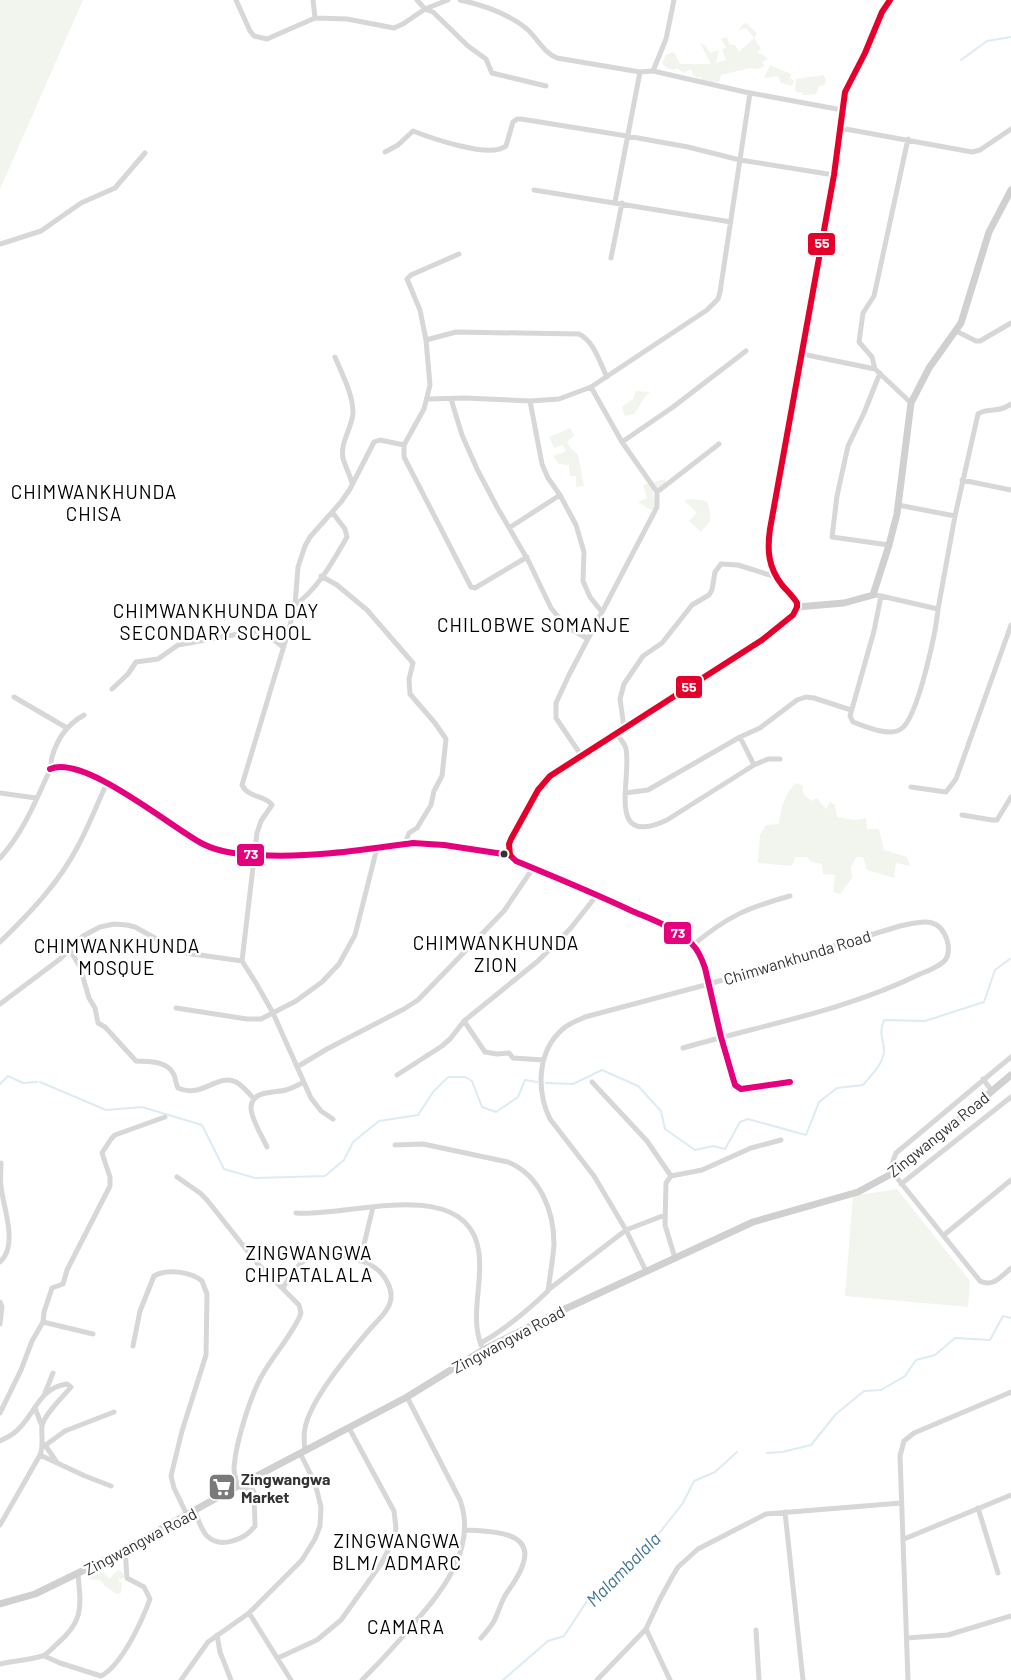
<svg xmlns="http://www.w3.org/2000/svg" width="1011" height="1680" font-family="Barlow,sans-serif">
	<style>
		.green { fill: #f1f5ed }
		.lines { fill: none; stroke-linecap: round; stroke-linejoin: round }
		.stream { stroke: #ddebf3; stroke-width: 2 }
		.street { stroke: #d7d7d7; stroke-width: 5 }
		.secondary { stroke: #d0d0d0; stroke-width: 7 }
		.bus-1-casing { stroke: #fff; stroke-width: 10 }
		.bus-2-casing { stroke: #fff; stroke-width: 10 }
		.bus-1 { stroke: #e5007d; stroke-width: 6 }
		.bus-2 { stroke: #e4002b; stroke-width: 6 }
		.bus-dot { fill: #333; stroke: #fff; stroke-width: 2 }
		.labels { text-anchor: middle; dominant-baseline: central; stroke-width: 5; stroke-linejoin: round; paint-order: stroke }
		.street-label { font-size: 16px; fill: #333; stroke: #fff }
		.poi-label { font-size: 16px; font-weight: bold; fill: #333; stroke: #fff; text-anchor: start }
		.water-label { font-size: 18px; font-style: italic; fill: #3f7597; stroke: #fff }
		.quarter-label { font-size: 19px; letter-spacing: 1px; fill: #000; stroke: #fff }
		.line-badge { stroke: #fff; stroke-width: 2 }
		.badge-label { font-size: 14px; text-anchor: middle; font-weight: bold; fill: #fff }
	</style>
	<rect width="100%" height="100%" fill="#fff"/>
	<path class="green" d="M0 0H83L0 189Z
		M746 23 757 33 754 38 761 49 757 53 764 55 768 59 762 62 764 66 758 69 750 68 721 75 719 82 701 81V77L697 78 693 75 691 69 684 73 677 68 674 70 667 68 662 63 666 55 674 52 680 64H711L700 43 705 45 710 53 719 50 716 63 726 60 722 50 726 47 721 39 727 37 729 44 735 45 739 52 754 38 746 28 739 30 742 25Z
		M770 65 791 74 790 78 794 81 792 86 781 83 778 76 764 78Z
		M823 75 826 80 825 85 819 86 816 94 803 95 802 92 798 93 795 90 796 79Z
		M636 391 650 392 645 397 634 414 625 416 622 407 633 399Z
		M570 428 574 435 567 442 570 447 578 455 584 486 576 487V476H570L569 465 559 464 553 456 566 451 563 445 554 448 549 437Z
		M666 479 665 486 656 489 651 484 656 507 651 510 638 502 647 498 643 485Z
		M692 499 707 501 710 512V521L701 532 689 521 697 513 684 500Z
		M797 783 803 786V793L811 801 817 798 826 809 830 802 835 805 837 817 855 820 866 818 867 829H879L884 850 907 857 910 866 896 863 894 878 867 870 863 857H856L851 868 852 878 840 894 833 892 835 875 823 874 822 864 811 862 807 857H795L794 862 791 866 758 863 760 835 766 825 779 824C781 810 784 792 797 783Z
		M897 1189 970 1281 968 1307 845 1296 853 1196Z
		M118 1570 122 1572 125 1576 122 1579 118 1578 119 1581 122 1583 121 1593 117 1594 106 1587 100 1580 89 1579C95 1571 105 1569 109 1579Z"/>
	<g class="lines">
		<path class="stream" d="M961 60 987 41 1011 37
			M40 1082 106 1110 142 1107 202 1125 224 1169 255 1178 325 1176 344 1160 353 1142 379 1121 418 1115 433 1092 448 1077H465L472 1081 482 1107 496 1112 518 1097 525 1080 537 1082
			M546 1083 573 1084 602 1070 638 1086 661 1111 665 1129 695 1150 713 1146 725 1149 740 1122 748 1119 806 1135 819 1102 837 1088 863 1085C871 1075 883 1065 884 1051 884 1038 878 1035 884 1020L925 1021 984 1002 995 970 1011 958
			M0 1084 8 1076 23 1083 37 1082
			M767 1453 782 1452 811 1445 836 1414 864 1391 881 1390 905 1376 916 1360 935 1355 955 1338 990 1340 1003 1316 1011 1318
			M503 1680 548 1641 564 1636 589 1598 649 1546 683 1503 694 1481 715 1472 737 1452"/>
		<path class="street" d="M236 0 250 31 254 36 267 39 315 18 347 19 394 28 403 24 425 9 448 0
			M313 0 315 18
			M417 0 425 9 433 12 468 46 486 59 492 73 546 86
			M460 0C483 5 509 14 527 29 537 38 545 54 557 58L640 72 653 71 745 92 842 110
			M653 71 666 39 674 0
			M840 128 972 152 980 150 1011 129
			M385 152 398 145 413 131C431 138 490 159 506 146L513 122 517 119H521L627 136 688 147 740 160 834 175
			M534 190 731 222
			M615 202 640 72
			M0 244 41 231 81 203 115 188 145 153
			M459 254 411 275 407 279 420 310 426 340 430 385 424 409 404 445V457L471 587 475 588 527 557
			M611 258 622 203
			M956 331 976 341H980L1011 323
			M426 340 456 332 579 334C594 341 600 363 607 377
			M802 354 875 369 911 403
			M335 357C342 374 353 394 353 413 352 428 340 442 343 458 345 466 350 475 352 483
			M875 369 872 357 859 342 863 313 874 296 908 139
			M880 373 864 413 848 446 837 496 832 537 889 545
			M591 387 707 310 718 299 720 292 750 93
			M428 399 465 398 530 401 559 399 591 387 622 442 657 492V507L569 675 556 703V718L581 755
			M451 399 462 435 477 469 497 507 529 562 551 608 567 627 588 639
			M530 401 542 464 548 478 560 495 576 525 584 552 583 581 590 597 602 612
			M622 442 673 407 746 351
			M962 480 1011 490
			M657 492 719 444
			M898 505 955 516 978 414C987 407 997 414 1011 404
			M509 528 560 495
			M321 576 337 585 367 610 413 663 409 679 410 694 435 723 446 739 442 776 434 791 431 805 417 828 409 833 405 844
			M873 595 881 596 938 609C936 631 918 718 901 729 889 737 866 727 853 722L850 716 874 631 881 596
			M295 605C318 589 333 561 347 537L345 529 332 512
			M797 607C796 597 788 592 782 585 768 568 767 550 770 529L834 175 845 92 865 53 882 12 890 0
			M938 609 955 516
			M112 689 128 674 136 662 158 659 178 645 244 633 260 631 265 633 283 647
			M14 697 67 728
			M624 727 620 699 624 684 643 656 662 643 692 605 709 595 712 590 715 572 721 564 738 565 776 577
			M616 733C619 738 625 743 626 749 632 780 605 849 667 820L754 765 768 759H780
			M740 737 754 765
			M50 769C84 754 172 828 203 844 221 853 239 854 258 855 310 858 362 850 413 843L444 845 510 855 516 861C555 877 594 893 632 911 653 920 676 928 692 944 699 951 702 959 705 968L721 1037 735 1085 741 1089 790 1082
			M911 787 946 792 956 779 1011 625
			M0 793 36 798
			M625 793 648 790 740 737 760 728 797 700 806 697 814 698 851 710
			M962 815 992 820H997L1011 797
			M0 858C23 833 35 802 49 772 51 767 51 762 52 757 57 739 68 724 84 715
			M0 942C29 914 59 883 78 846 89 826 97 804 107 783
			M693 945C728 916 747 908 790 896
			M70 950 80 967 89 998 95 1008 98 1023 105 1027 136 1061C147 1062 166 1060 173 1073 176 1077 175 1083 178 1088 202 1099 217 1073 236 1082 243 1086 249 1093 254 1099
			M0 1004 60 959 83 936 100 927 114 924 127 925 135 927 171 947 186 953 242 961
			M176 1008 247 1019H261L296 1001 322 982 339 964 355 935 377 848
			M464 1021 485 1052 497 1054 509 1053 513 1058 544 1060
			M1011 1057 896 1153 892 1164 893 1173 980 1281C992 1288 1002 1276 1011 1268
			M297 1067 327 1049 404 1009 418 1000 504 911 533 868
			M397 1075 442 1046 450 1039 464 1021 538 961 570 929 597 895
			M983 1079 992 1091
			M592 1082 647 1141 671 1176
			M333 1119 321 1111 311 1098 273 1013 256 983 242 961 257 833 261 821 272 805C265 795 248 798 242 785L289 629 295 605 298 567 305 546 310 537 341 502 350 489 374 442 380 440 404 445
			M395 1145 423 1144 508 1162C540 1175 554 1211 554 1244 553 1260 550 1275 548 1291 527 1311 506 1329 481 1343
			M267 1147C263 1138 250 1117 251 1107 252 1090 275 1093 286 1090 293 1088 298 1085 304 1082
			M177 1177 200 1193 207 1200 257 1263 299 1305 301 1313C296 1329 274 1355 264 1372 251 1393 236 1442 234 1467 234 1473 236 1480 238 1486L244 1489 253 1490 254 1492 255 1526C245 1540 220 1549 207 1536 201 1530 198 1519 195 1511
			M901 1184 1011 1097
			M296 1213C346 1218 469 1173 479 1253 483 1284 470 1315 481 1345
			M944 1235 1011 1180
			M675 1258 665 1225 666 1183 671 1176 702 1170 751 1148 781 1140
			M360 1261 373 1207
			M0 1262C19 1245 3 1208 1 1186 0 1179 1 1170 1 1163
			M646 1271 626 1230 594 1176 550 1119C536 1090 537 1050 564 1028 570 1023 577 1021 585 1017L709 984 900 926C920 922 939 915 947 940 949 946 949 954 946 959 941 966 928 971 920 974 845 1011 762 1025 683 1048
			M283 1288C291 1274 299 1261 314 1255 329 1249 368 1260 379 1271 386 1277 392 1289 391 1298 390 1310 377 1321 370 1329 350 1353 314 1395 306 1424 303 1433 304 1442 305 1451
			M548 1290 626 1230 665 1215
			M0 1302 2 1307 0 1324
			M43 1322 93 1334
			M133 1346 140 1311 154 1276C167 1268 191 1272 202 1281L207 1294 206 1355 182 1431 171 1476 174 1488 187 1515
			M45 1393 53 1373
			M35 1408 42 1426
			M0 1413 21 1370 32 1341 43 1322 44 1312 52 1288 63 1284 67 1270 110 1186V1177L102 1153 111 1139 115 1135 165 1117
			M0 1441C4 1439 10 1436 14 1433 35 1417 37 1388 67 1384L71 1387C63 1397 45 1413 42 1426 41 1436 44 1445 40 1455L0 1525
			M45 1445 56 1461
			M43 1447 65 1431 114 1412
			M40 1455 85 1476 111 1486
			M978 1508 998 1573
			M785 1512 803 1680
			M465 1530C486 1531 535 1530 523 1564 520 1575 512 1585 506 1594 501 1602 499 1611 495 1619 492 1626 486 1632 481 1638
			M904 1539 1011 1495
			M249 1613 291 1680
			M646 1629 670 1680
			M756 1630 759 1680
			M217 1635 220 1652 231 1680
			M907 1638 948 1635 1011 1616
			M44 1656 60 1663 101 1676C122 1665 142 1621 150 1599L144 1587 127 1578 125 1549
			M278 1658 317 1640 341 1620 381 1564 394 1539 396 1528 394 1511 349 1428
			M0 1664C14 1661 29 1660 42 1656 47 1655 53 1647 57 1644 84 1621 81 1607 78 1574
			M181 1680 208 1642 249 1613 302 1560 315 1539 320 1526 321 1507 315 1483 300 1453
			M362 1680C378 1664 394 1647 409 1629 440 1594 478 1550 460 1500L407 1397
			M597 1680 646 1629 660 1599 672 1577 678 1567 698 1549 766 1514 901 1503
			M908 1680 900 1456 904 1441 914 1433 1011 1392"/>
		<path class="secondary" d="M510 855 509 844 511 839 538 790 550 776 762 640 793 615 797 607 844 603 873 595 889 545 897 514 911 403 929 368 961 323 989 232 1011 190
			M0 1604 35 1594 111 1557 238 1486 407 1397 483 1350 565 1309 753 1222 858 1192 893 1173 925 1148 1011 1075"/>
		<g class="bus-1-casing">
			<path id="bus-1" d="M50 769C84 754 172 828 203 844 221 853 239 854 258 855 310 858 362 850 413 843L444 845 510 855 516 861C555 877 594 893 632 911 653 920 676 928 692 944 699 951 702 959 705 968L721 1037 735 1085 741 1089 790 1082"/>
		</g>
		<g class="bus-2-casing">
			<path id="bus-2" d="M510 855 509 844 511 839 538 790 550 776 762 640 793 615 797 607V603C793 596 787 591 782 585 768 567 767 550 770 529L834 175 845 92 865 53 882 12 890 0"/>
		</g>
		<use href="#bus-1" class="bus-1"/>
		<use href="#bus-2" class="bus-2"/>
	</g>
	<defs>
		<g id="supermarket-square" transform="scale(1.4375)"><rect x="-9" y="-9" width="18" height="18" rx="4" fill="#7a7a7a" stroke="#fff"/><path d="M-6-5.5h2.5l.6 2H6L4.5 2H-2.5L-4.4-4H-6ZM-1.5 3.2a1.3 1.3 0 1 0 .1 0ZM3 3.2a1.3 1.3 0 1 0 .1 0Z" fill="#fff"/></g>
	</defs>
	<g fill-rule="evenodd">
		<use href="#supermarket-square" x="222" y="1487"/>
	</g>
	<circle class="bus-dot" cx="504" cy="854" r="4.5"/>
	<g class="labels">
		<g class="street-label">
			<text transform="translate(797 957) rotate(-17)">Chimwankhunda Road</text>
			<text transform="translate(938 1134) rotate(-39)">Zingwangwa Road</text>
			<text transform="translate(508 1339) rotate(-28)">Zingwangwa Road</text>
			<text transform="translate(140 1541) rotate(-28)">Zingwangwa Road</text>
		</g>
		<g class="poi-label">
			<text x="241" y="1478">Zingwangwa<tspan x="241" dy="18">Market</tspan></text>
		</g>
		<g class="water-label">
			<text transform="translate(623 1569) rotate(-45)">Malambalala</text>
		</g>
		<g class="quarter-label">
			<text x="94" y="491">CHIMWANKHUNDA<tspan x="94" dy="22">CHISA</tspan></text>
			<text x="216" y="610">CHIMWANKHUNDA DAY<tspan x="216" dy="22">SECONDARY SCHOOL</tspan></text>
			<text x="534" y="624">CHILOBWE SOMANJE</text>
			<text x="496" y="942">CHIMWANKHUNDA<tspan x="496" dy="22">ZION</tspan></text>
			<text x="117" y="945">CHIMWANKHUNDA<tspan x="117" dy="22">MOSQUE</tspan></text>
			<text x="309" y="1252">ZINGWANGWA<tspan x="309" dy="22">CHIPATALALA</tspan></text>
			<text x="397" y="1540">ZINGWANGWA<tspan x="397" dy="22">BLM/ ADMARC</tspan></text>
			<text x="406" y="1626">CAMARA</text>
		</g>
	</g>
	<g class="line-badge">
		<rect x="807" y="232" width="29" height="24" rx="5" fill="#e4002b"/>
		<rect x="675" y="675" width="28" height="24" rx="5" fill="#e4002b"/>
		<rect x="236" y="843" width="29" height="24" rx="5" fill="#e5007d"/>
		<rect x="663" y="921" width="29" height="24" rx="5" fill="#e5007d"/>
	</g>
	<g class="badge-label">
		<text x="822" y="248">55</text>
		<text x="689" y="692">55</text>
		<text x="251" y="859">73</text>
		<text x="678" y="938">73</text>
	</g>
</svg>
